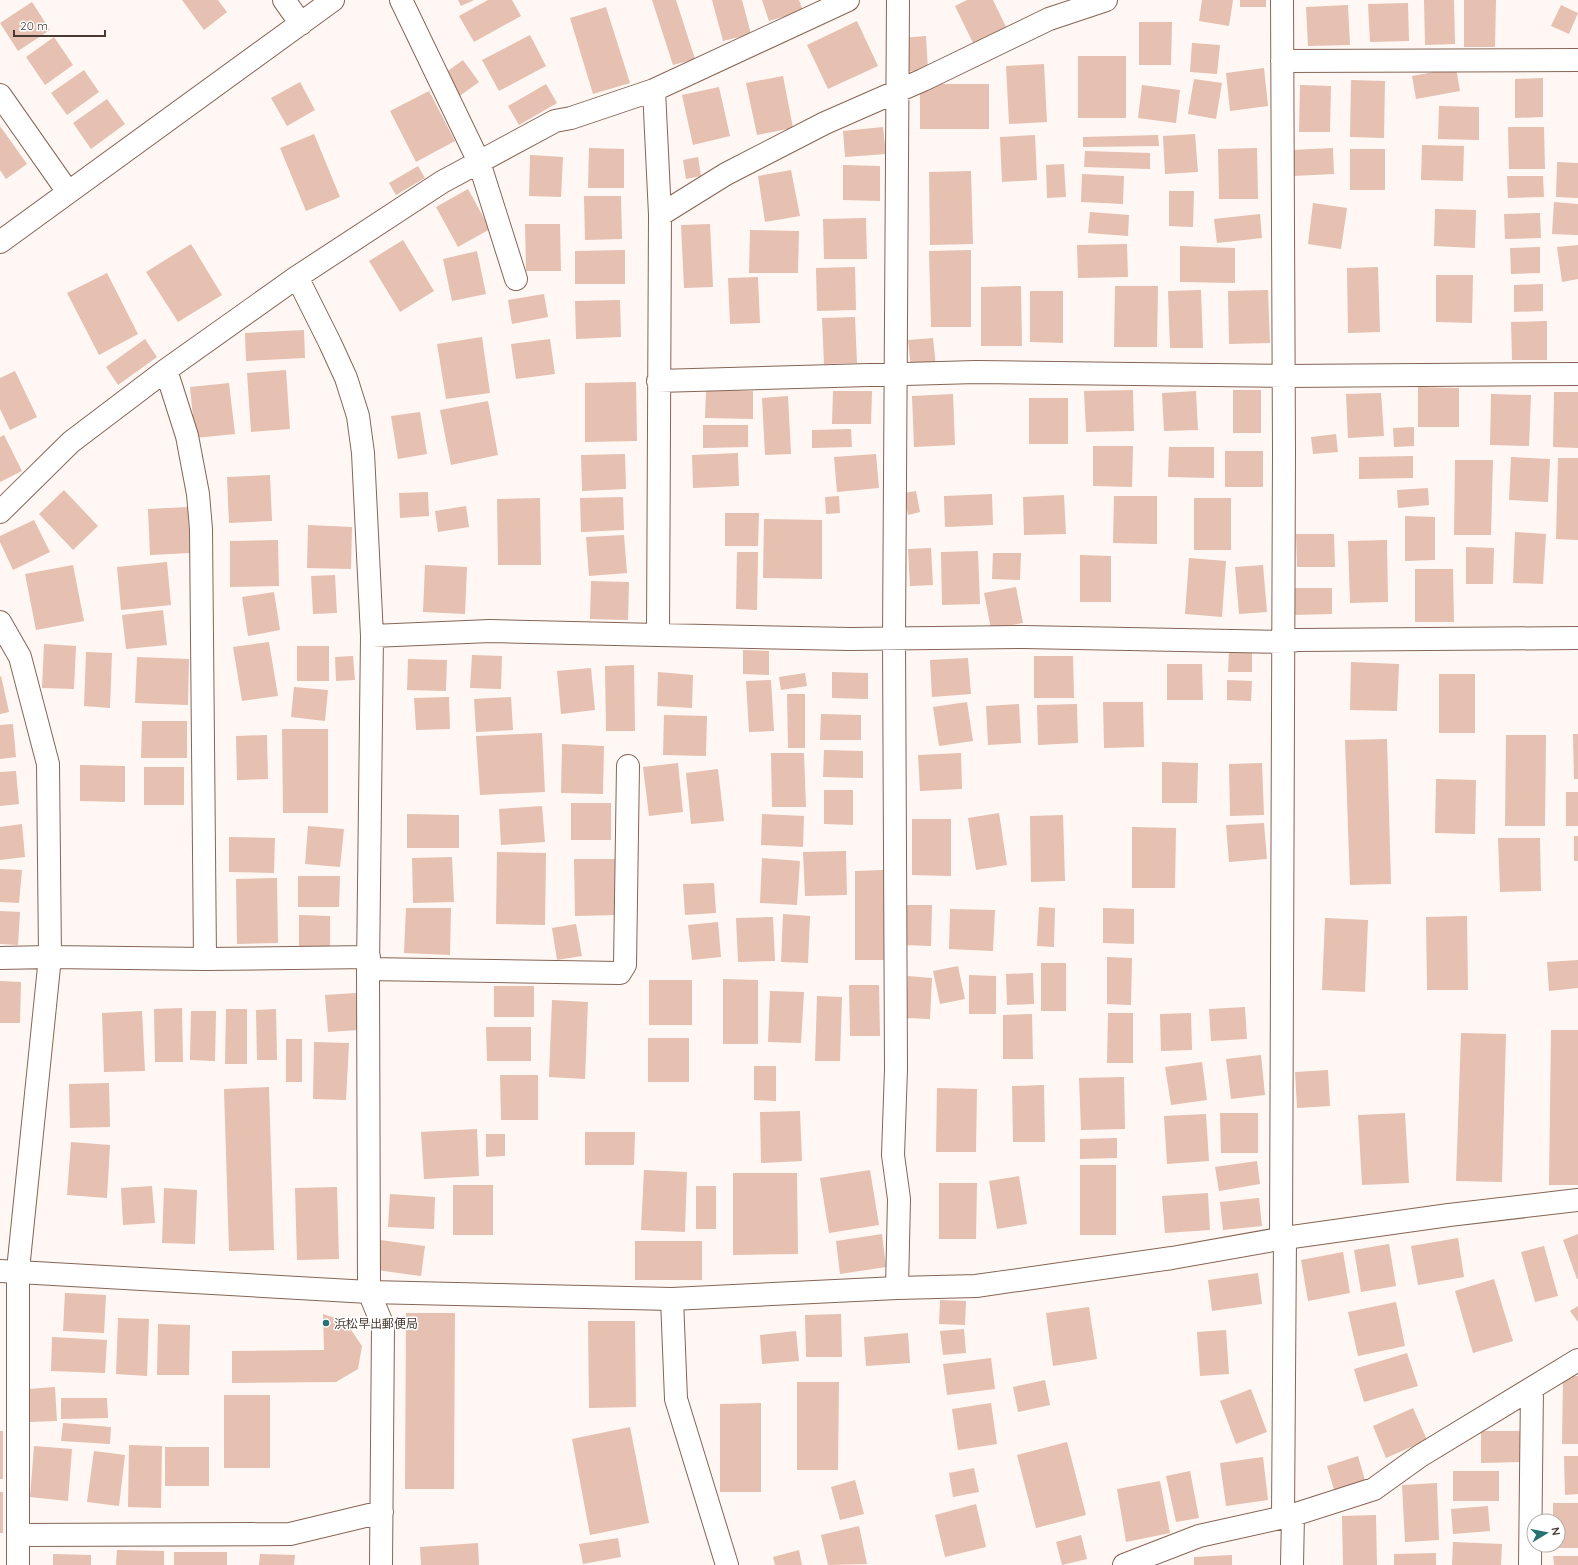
<svg xmlns="http://www.w3.org/2000/svg" width="1578" height="1565" font-family="Quicksand,'Noto Sans JP',sans-serif">
	<style>
		.building { fill: #e6c0b0 }
		.lines { fill: none; stroke-linecap: round; stroke-linejoin: round }
		.minor-casing { stroke: #866556; stroke-width: 24 }
		.tertiary-casing { stroke: #866556; stroke-width: 24 }
		.minor { stroke: #fff; stroke-width: 22 }
		.tertiary { stroke: #fff; stroke-width: 22 }
		.poi-dot { fill: #267171; stroke: #fff; stroke-width: 1.5 }
		.labels { text-anchor: middle; dominant-baseline: central; stroke-width: 3; stroke-linejoin: round; paint-order: stroke }
		.poi-label { font-size: 12px; fill: #483932; stroke: #fff; text-anchor: start }
	</style>
	<rect width="100%" height="100%" fill="#fff7f3"/>
	<path class="building" d="M182 0H218L227 12 204 30Z
		M458 0H474L461 6Z
		M488 0H512L521 16 474 42 459 16Z
		M652 0H676L695 59 673 65Z
		M712 0H742L751 34 723 41Z
		M762 0H799L803 11 769 21Z
		M967 0H993L1006 27 973 43 955 6Z
		M1202 0H1233L1229 26 1199 21Z
		M1240 0H1266V7H1240Z
		M1424 0H1454L1455 44 1425 45Z
		M1464 0H1496L1495 47H1464Z
		M32 2 50 30 18 51 0 23Z
		M1408 3 1409 41 1370 42 1368 4Z
		M1348 5 1350 45 1308 46 1306 7Z
		M1561 5 1578 13 1569 34 1551 26Z
		M606 7 630 83 593 94 570 18Z
		M857 21 878 66 828 89 807 45Z
		M1139 22H1172L1171 65H1139Z
		M530 35 546 66 499 91 482 60Z
		M926 36 928 70 904 72 901 38Z
		M54 37 73 65 45 85 26 57Z
		M1192 43 1220 45 1217 74 1190 72Z
		M1078 56H1126V118H1078Z
		M463 60 479 82 457 98 442 75Z
		M1044 64 1047 122 1009 124 1006 66Z
		M1264 68 1268 106 1230 111 1226 73Z
		M1456 68 1460 91 1416 99 1412 76Z
		M84 70 99 92 67 115 51 93Z
		M783 76 793 128 757 135 746 83Z
		M1543 78V117L1515 118V79Z
		M1194 79 1222 83 1216 119 1188 114Z
		M1351 80 1385 81 1384 138 1350 137Z
		M300 82 315 110 287 126 271 98Z
		M546 84 557 103 519 125 508 106Z
		M920 84H989V129H920Z
		M1142 85 1180 90 1176 123 1138 118Z
		M1300 85 1331 86 1330 132H1299Z
		M719 87 730 136 693 145 682 95Z
		M429 91 455 141 416 162 390 111Z
		M107 99 125 124 91 149 73 123Z
		M1439 106 1479 107V140L1438 139Z
		M0 126 27 164 6 179 0 170Z
		M883 127 886 154 845 157 843 131Z
		M1508 127H1544L1545 169H1509Z
		M314 134 340 197 306 211 280 148Z
		M1195 134 1198 172 1165 174 1163 136Z
		M1035 135 1037 180 1002 182 1000 137Z
		M1158 135 1159 146 1083 147V137Z
		M1422 145 1464 146 1463 181 1421 180Z
		M589 148 624 149V188H588Z
		M1257 148 1258 199H1219L1218 149Z
		M1333 148 1334 174 1293 176 1292 150Z
		M1350 149H1385V190H1350Z
		M1085 151 1150 153V169L1084 167Z
		M530 155 563 157 561 197 529 196Z
		M698 157 701 176 686 179 683 160Z
		M1557 162 1578 163V198L1556 197Z
		M1064 164 1066 197 1047 198 1046 165Z
		M843 165 880 166V201L843 200Z
		M418 166 425 178 396 195 389 183Z
		M791 170 800 216 765 222 758 176Z
		M971 171 973 244 930 245 929 172Z
		M1082 174 1124 176 1123 204 1081 202Z
		M1507 176H1543L1544 197 1508 198Z
		M468 189 490 229 458 247 436 207Z
		M1169 191H1194L1193 227 1169 226Z
		M584 196H621L622 239 585 240Z
		M1554 202 1578 204V235L1552 234Z
		M1313 203 1347 208 1341 249 1308 244Z
		M1435 209 1476 210 1475 248 1434 246Z
		M1090 212 1129 215 1128 236 1088 233Z
		M1540 213 1541 238 1505 239 1504 214Z
		M1260 214 1262 238 1217 243 1214 219Z
		M866 218 867 259H824L823 219Z
		M525 224H560L561 271H526Z
		M710 224 713 287 684 288 681 225Z
		M750 230 799 231 798 273H749Z
		M403 240 434 291 400 312 369 261Z
		M191 244 222 295 178 322 146 272Z
		M1127 244 1128 277 1078 278 1077 245Z
		M1578 245V279L1562 282 1557 247Z
		M1180 246 1235 248V283L1180 282Z
		M1540 247V273L1511 274 1510 248Z
		M625 250V284H575V251Z
		M971 250V327H931L929 251Z
		M477 251 486 294 452 301 443 259Z
		M855 267 856 310 817 311 816 268Z
		M1378 267 1380 332 1348 333 1347 268Z
		M107 273 138 334 99 355 67 293Z
		M1436 275H1473L1472 323 1436 322Z
		M758 277 760 323 730 324 728 278Z
		M1543 284V311L1514 312V285Z
		M1021 286 1022 346H981V287Z
		M1115 286H1158L1157 347H1114Z
		M1201 290 1203 348H1170L1168 291Z
		M1268 290 1270 343 1229 344 1228 291Z
		M1030 291H1063V343L1030 342Z
		M544 294 548 317 512 324 508 300Z
		M620 300 621 337 576 339 575 301Z
		M855 317 857 363 824 364 822 318Z
		M1547 321V360H1512L1511 322Z
		M304 330 305 358 246 361 245 333Z
		M482 337 490 393 446 399 437 344Z
		M933 338 936 367 911 369 908 340Z
		M145 339 157 357 118 385 106 367Z
		M550 339 555 374 516 379 511 344Z
		M286 370 290 429 251 432 247 373Z
		M15 371 37 417 10 430 0 409V378Z
		M636 382 637 441 585 442V383Z
		M229 383 235 434 195 438 190 387Z
		M1418 387 1459 388V427H1418Z
		M706 390 753 391V419L705 418Z
		M1133 390 1134 431 1086 432 1084 391Z
		M1233 390H1261V433H1233Z
		M833 391H872L871 424H832Z
		M1196 391 1198 430 1164 431 1162 393Z
		M1554 392H1578V448L1553 447Z
		M1381 393 1384 436 1348 438 1346 394Z
		M953 394 955 445 914 447 912 396Z
		M1491 394 1531 395 1529 446 1490 445Z
		M788 396 791 454 765 455 762 398Z
		M1029 398H1068V444H1029Z
		M488 401 498 455 451 465 440 410Z
		M420 412 427 454 398 459 391 416Z
		M703 425H748V447L703 448Z
		M1414 427V446L1394 447 1393 428Z
		M851 429 852 447 812 448V430Z
		M1336 434 1338 452 1313 454 1311 437Z
		M4 435 22 471 0 482V437Z
		M1093 446H1133L1132 487 1093 486Z
		M1169 447H1214V478L1168 477Z
		M1225 451H1263V487H1225Z
		M738 453 739 486 693 488 692 455Z
		M625 454 626 489 582 491 581 455Z
		M876 454 879 488 837 492 834 457Z
		M1413 456V478L1359 479V457Z
		M1511 457 1550 459 1548 502 1509 500Z
		M1558 458H1578V540L1556 539Z
		M1455 460H1493L1491 535H1454Z
		M270 475 272 521 229 523 227 477Z
		M1428 488 1429 505 1398 508 1397 490Z
		M64 490 98 526 73 550 39 514Z
		M916 491 920 512 908 515 904 493Z
		M428 492 429 516 400 518 399 493Z
		M992 494 993 525 945 527 944 496Z
		M1064 495 1066 534 1024 535 1023 497Z
		M839 496 840 513 826 514 825 497Z
		M1114 496H1157V544L1113 543Z
		M623 497 624 530 581 532 580 498Z
		M540 498 541 565H498L497 499Z
		M1194 498H1231V550H1194Z
		M466 506 469 527 438 532 435 511Z
		M188 507 190 553 150 555 148 509Z
		M725 513H759L758 546H725Z
		M1405 516 1435 517V560L1405 561Z
		M764 519 822 520V579L763 578Z
		M34 520 50 552 13 570 0 542V536Z
		M308 525 352 527 351 569 307 568Z
		M1515 532 1546 534 1543 584 1513 583Z
		M1296 534H1334L1335 567H1297Z
		M624 535 627 573 589 576 586 537Z
		M278 540 279 586 230 587V541Z
		M1387 540 1388 602 1350 603 1348 541Z
		M1466 547 1494 548 1493 584H1466Z
		M931 548 933 585 910 586 908 549Z
		M978 551 980 604 942 605 941 552Z
		M737 552H758L757 610 736 609Z
		M993 553H1021L1020 580 992 579Z
		M1080 555 1111 556V602H1080Z
		M1189 558 1226 561 1222 617 1185 614Z
		M167 562 171 605 121 610 117 567Z
		M73 565 84 621 36 630 25 574Z
		M425 565 467 567 465 614 423 612Z
		M1263 565 1267 612 1239 614 1235 567Z
		M1415 569H1453L1454 622H1415Z
		M335 575 337 613 313 614 311 576Z
		M591 581 629 582 628 620 590 619Z
		M1016 587 1023 623 991 629 984 593Z
		M1293 588H1332V614L1293 615Z
		M274 592 280 630 248 636 242 597Z
		M163 610 167 645 126 649 122 615Z
		M269 642 278 696 242 701 233 647Z
		M44 644 76 646 74 689 42 688Z
		M297 646H329V681H297Z
		M743 650 769 651V675L743 674Z
		M86 652 112 653 110 708 84 706Z
		M1229 652H1252V672H1228Z
		M472 655 502 656 501 689 470 688Z
		M353 656 355 680 336 681 335 657Z
		M1034 656H1073L1074 698H1034Z
		M137 657 189 659 188 705 135 703Z
		M968 658 971 694 932 697 930 660Z
		M408 659 447 660 446 691 407 690Z
		M1351 662 1399 664 1397 711 1350 710Z
		M1167 664H1202L1203 700H1167Z
		M634 665 635 731H606L605 666Z
		M591 668 595 710 561 714 557 671Z
		M658 672 693 675 692 708 657 706Z
		M832 672 868 673V699L832 698Z
		M805 673 807 686 781 690 779 677Z
		M1439 674H1475V733H1439Z
		M1 676 9 712 0 714V677Z
		M771 680 774 731 749 732 746 681Z
		M1227 680 1252 681 1251 701 1227 700Z
		M294 687 328 690 325 721 291 717Z
		M787 694H805V748H788Z
		M449 697 450 729 416 730 414 698Z
		M511 697 513 730 476 732 474 699Z
		M967 702 973 741 939 746 933 707Z
		M1103 702H1143L1144 747 1104 748Z
		M1019 704 1021 743 988 745 986 706Z
		M1077 704 1078 743 1038 745 1037 705Z
		M821 714 861 715V740H820Z
		M664 715 707 716 706 756 663 755Z
		M142 721H187V758H141Z
		M13 724 16 757 0 759V725Z
		M282 729H328V813H283Z
		M542 733 545 792 480 795 476 736Z
		M1573 734H1578V779H1574Z
		M267 735 268 779 237 780 236 736Z
		M1506 735H1546L1545 826H1505Z
		M1387 739 1391 884 1350 885 1345 740Z
		M562 744 604 746 603 794 561 793Z
		M824 750 863 751V778L823 777Z
		M771 753H804L806 807H772Z
		M961 753 962 789 920 791 918 755Z
		M1162 762 1198 763 1197 803H1162Z
		M678 763 683 812 649 816 643 767Z
		M1262 763 1264 815 1230 816 1229 764Z
		M80 765 125 766V802L80 801Z
		M144 767H184V805H144Z
		M718 769 724 821 691 824 686 773Z
		M16 771 19 804 0 806V772Z
		M1436 779 1476 780 1475 834 1435 833Z
		M824 790H853V825L824 824Z
		M1566 792H1578V826H1566Z
		M571 803H611V840H571Z
		M542 806 545 842 501 845 499 809Z
		M999 813 1007 865 976 870 968 818Z
		M407 814 459 815V848H407Z
		M762 814 804 816 803 847 761 845Z
		M1063 815 1065 881 1031 882 1030 816Z
		M912 819H951V876L912 875Z
		M1264 823 1267 859 1229 862 1226 825Z
		M22 824 25 857 0 860V827Z
		M308 826 344 829 340 867 305 864Z
		M1132 827 1176 828 1175 888H1132Z
		M1574 836H1578V861H1574Z
		M229 837 275 838 274 873 229 872Z
		M1498 838H1540L1541 891 1500 892Z
		M846 851 847 895 805 896 803 852Z
		M497 852 546 853 545 925 496 924Z
		M452 857 454 902 413 903 412 858Z
		M762 858 800 861 797 905 760 903Z
		M574 859H617V915L575 916Z
		M0 869 22 870 19 903 0 902Z
		M884 870V960H855V871Z
		M298 876H340L339 907H298Z
		M277 878 278 943 237 944 236 879Z
		M714 883 716 913 685 915 683 884Z
		M903 905H932L931 946 903 945Z
		M1039 907 1055 908 1054 947 1037 946Z
		M406 908H451L450 955 404 953Z
		M1103 908 1134 909V944L1103 943Z
		M950 909 995 910 993 951 949 949Z
		M0 911 20 912 18 945 0 944Z
		M783 914 810 916 808 963 781 962Z
		M299 915 330 916V950H299Z
		M1467 916 1468 990H1427L1426 917Z
		M773 917 775 961 738 962 736 918Z
		M1325 918 1368 920 1365 992 1322 990Z
		M718 922 721 957 692 960 688 925Z
		M576 924 582 956 557 960 552 928Z
		M1107 957 1132 958 1131 1005 1107 1004Z
		M1578 960V988L1549 991 1547 962Z
		M1041 963H1066V1011H1041Z
		M958 966 965 999 940 1004 933 971Z
		M1033 973 1034 1004 1007 1005 1006 974Z
		M969 975 996 976V1014H969Z
		M908 976 932 978 930 1019 906 1018Z
		M723 979 758 980V1044H723Z
		M649 980H692V1025H649Z
		M0 981 21 982 20 1023H0Z
		M849 985H879L880 1036H850Z
		M494 986H534V1017H494Z
		M770 991 804 992 801 1043 768 1042Z
		M356 993 359 1030 328 1032 325 995Z
		M817 996 842 997 840 1061H815Z
		M552 1000 588 1002 585 1079 549 1077Z
		M1245 1007 1247 1039 1211 1041 1209 1009Z
		M182 1008 183 1062H155L154 1009Z
		M226 1009H247V1064H225Z
		M276 1009 277 1060H257L256 1010Z
		M142 1011 145 1071 104 1072 102 1013Z
		M191 1011H216L215 1061 190 1060Z
		M1108 1013H1133V1063H1107Z
		M1191 1013 1192 1050 1161 1051 1160 1014Z
		M1032 1014 1033 1059H1003V1015Z
		M486 1027H531V1061H487Z
		M1551 1030H1578V1185H1549Z
		M1461 1033 1506 1034 1502 1182 1456 1181Z
		M648 1038H689V1082H648Z
		M286 1039H302V1082H286Z
		M314 1042 349 1043 346 1100 313 1099Z
		M1261 1055 1265 1095 1231 1099 1226 1059Z
		M1202 1062 1207 1100 1171 1105 1165 1067Z
		M754 1066H776V1101L754 1100Z
		M1328 1070 1330 1106 1297 1108 1295 1072Z
		M500 1075H538V1120H501Z
		M1124 1077 1125 1129 1081 1130 1079 1078Z
		M109 1083 110 1127 70 1128 69 1084Z
		M1044 1085 1045 1142H1013L1012 1086Z
		M269 1087 274 1250 229 1251 224 1089Z
		M937 1088 977 1089 976 1152H936Z
		M800 1111 802 1161 761 1163 760 1112Z
		M1220 1113H1258V1153H1221Z
		M1405 1113 1409 1183 1362 1185 1358 1115Z
		M1206 1114 1209 1161 1167 1164 1164 1116Z
		M477 1129 479 1176 424 1179 421 1132Z
		M585 1132H635L634 1165H585Z
		M486 1134H505V1156L486 1157Z
		M1117 1138V1158L1080 1159V1139Z
		M71 1142 110 1145 107 1198 67 1195Z
		M1257 1161 1260 1184 1219 1191 1215 1167Z
		M1080 1165H1116V1235H1080Z
		M644 1170 687 1172 685 1232 641 1230Z
		M870 1170 879 1225 829 1233 820 1178Z
		M733 1173H797L798 1254 733 1255Z
		M1019 1176 1027 1224 997 1229 989 1181Z
		M939 1183H977L976 1239H939Z
		M453 1185H493V1235H453Z
		M152 1186 155 1223 123 1225 121 1188Z
		M696 1186H716V1229H696Z
		M337 1187 339 1259 297 1260 295 1188Z
		M164 1188 197 1190 195 1244 162 1243Z
		M1208 1193 1210 1230 1165 1233 1162 1196Z
		M390 1194 435 1197 434 1229 388 1227Z
		M1259 1198 1262 1226 1223 1230 1220 1202Z
		M882 1234 886 1267 840 1274 836 1241Z
		M1578 1234V1279H1577L1563 1240Z
		M1458 1238 1464 1277 1418 1285 1411 1246Z
		M380 1240 425 1246 421 1276 376 1270Z
		M635 1241H702V1280H635Z
		M1389 1244 1396 1286 1361 1292 1354 1250Z
		M1544 1246 1558 1296 1535 1302 1521 1252Z
		M1343 1252 1350 1293 1308 1301 1301 1260Z
		M1258 1273 1262 1304 1212 1311 1208 1280Z
		M1494 1279 1513 1341 1473 1353 1455 1291Z
		M65 1293 106 1295 104 1333 63 1331Z
		M940 1300 966 1301 965 1325 939 1324Z
		M1396 1302 1405 1346 1358 1356 1348 1312Z
		M1578 1306V1322L1570 1311Z
		M1089 1307 1097 1359 1053 1366 1046 1313Z
		M406 1313H455L454 1489H405Z
		M323 1314 345 1321 362 1346 358 1369 336 1382 232 1383V1351L324 1350Z
		M841 1314 842 1357H806L805 1315Z
		M118 1318 149 1319 147 1376 116 1374Z
		M588 1321H635L636 1407 589 1408Z
		M158 1324 190 1325 189 1375H157Z
		M964 1329 966 1353 943 1355 940 1331Z
		M1226 1330 1229 1374 1200 1376 1197 1332Z
		M796 1331 799 1361 762 1364 760 1335Z
		M908 1333 910 1363 866 1366 864 1337Z
		M52 1337 107 1340 105 1373 51 1371Z
		M1407 1353 1418 1386 1364 1402 1354 1369Z
		M991 1358 995 1389 947 1395 943 1364Z
		M1563 1376H1578V1444H1562Z
		M1045 1380 1050 1405 1018 1412 1013 1387Z
		M797 1382H839L838 1470H797Z
		M55 1387 57 1421 30 1422 28 1389Z
		M1251 1389 1267 1432 1236 1444 1220 1401Z
		M224 1395H270V1468H224Z
		M61 1398H107L108 1418 61 1419Z
		M761 1403V1492H720V1404Z
		M991 1403 997 1444 958 1450 952 1409Z
		M1413 1408 1427 1440 1386 1458 1373 1426Z
		M63 1423 111 1427 110 1444 61 1441Z
		M630 1427 649 1523 590 1535 572 1439Z
		M0 1431H3V1479H0Z
		M1481 1431H1521V1462L1481 1463Z
		M1067 1442 1086 1515 1036 1528 1017 1455Z
		M129 1445 162 1446 161 1508 128 1507Z
		M34 1446 72 1449 68 1501 30 1497Z
		M165 1447H209V1486H165Z
		M94 1451 125 1455 119 1506 87 1502Z
		M1358 1456 1366 1484 1335 1493 1327 1466Z
		M1564 1456H1578V1494L1565 1495Z
		M1263 1457 1268 1500 1226 1506 1220 1463Z
		M974 1468 979 1492 953 1497 949 1473Z
		M1190 1471 1199 1518 1176 1522 1166 1476Z
		M1453 1471H1499V1501H1453Z
		M855 1480 864 1514 840 1520 831 1487Z
		M1160 1481 1170 1533 1126 1542 1117 1489Z
		M1437 1483 1439 1540 1405 1542 1402 1485Z
		M0 1492H3V1533H0Z
		M1553 1503H1578V1548H1553V1545H1558V1521H1553Z
		M976 1504 986 1547 945 1557 935 1515Z
		M1488 1506 1490 1531 1453 1534 1451 1509Z
		M1376 1515 1377 1565H1343L1342 1516Z
		M859 1526 867 1564 828 1565 821 1535Z
		M1081 1535 1087 1559 1062 1565 1056 1542Z
		M618 1538 621 1557 583 1564 579 1544Z
		M1453 1542 1502 1544 1501 1565H1452Z
		M478 1543 479 1565H421L420 1547Z
		M117 1550 164 1551V1565H116Z
		M799 1550 802 1565H775L773 1557Z
		M174 1552H227V1565H174Z
		M1436 1553V1565H1394V1554Z
		M53 1554 91 1555V1565H53Z
		M260 1554 295 1555 294 1565H259Z
		M1232 1555V1565H1194V1557Z
		M1553 1556H1578V1565H1554Z"/>
	<g class="lines">
		<g class="minor-casing">
			<path id="minor" d="M284 0 301 24
				M401 0 479 162 516 279
				M1282 61 1578 60
				M0 95 68 192
				M660 215 726 174 825 123 923 80 1049 19 1106 0
				M0 242 333 0
				M297 277 330 343 346 378 358 416 363 453 372 636 368 969 369 1292 383 1326 381 1565
				M166 370 187 436 198 494 201 529 205 959
				M658 381 976 372 1283 376 1578 374
				M0 512 71 442 166 370 297 277 442 182 555 121 571 118 654 90 848 0
				M0 622 20 657 48 764 50 957 18 1270V1565
				M658 635 850 639 1023 637 1283 642 1297 640 1578 638
				M372 636 490 631 658 635 660 215 654 90
				M0 958 50 957 205 959 369 957
				M368 969 620 973 625 965 628 766
				M1281 1239 1284 451 1282 0
				M897 1288 899 1199 893 1155 896 1069 894 638 898 0
				M672 1299 676 1399 727 1565
				M1283 1518 1285 1238
				M18 1535 290 1534 382 1512
				M1124 1565 1199 1536 1293 1515 1374 1489 1420 1456 1578 1360
				M1292 1565 1293 1515
				M1530 1565 1532 1388"/>
		</g>
		<g class="tertiary-casing">
			<path id="tertiary" d="M0 1271 369 1292 672 1299 897 1288 976 1286 1172 1258 1285 1238 1449 1215 1578 1200"/>
		</g>
		<use href="#minor" class="minor"/>
		<use href="#tertiary" class="tertiary"/>
	</g>
	<circle class="poi-dot" cx="326" cy="1323" r="4"/>
	<g class="labels">
		<g class="poi-label">
			<text x="334" y="1323">浜松早出郵便局</text>
		</g>
	</g>
	<g transform="translate(1546 1533) rotate(80)"><circle r="19" fill="#ffffff" stroke="#b6b0ad"/>
	<path d="M0-3L7 15L0 10L-7 15Z" fill="#267171"/>
	<text y="-6" font-size="11" font-weight="bold" text-anchor="middle" fill="#483932">N</text>
	</g>
	<path d="M14 30v6h91v-6" fill="none" stroke="#483932" stroke-width="2"/>
	<text x="20" y="30" font-size="12" fill="#483932" stroke="#ffffff" stroke-width="3" paint-order="stroke">20 m</text>
</svg>
